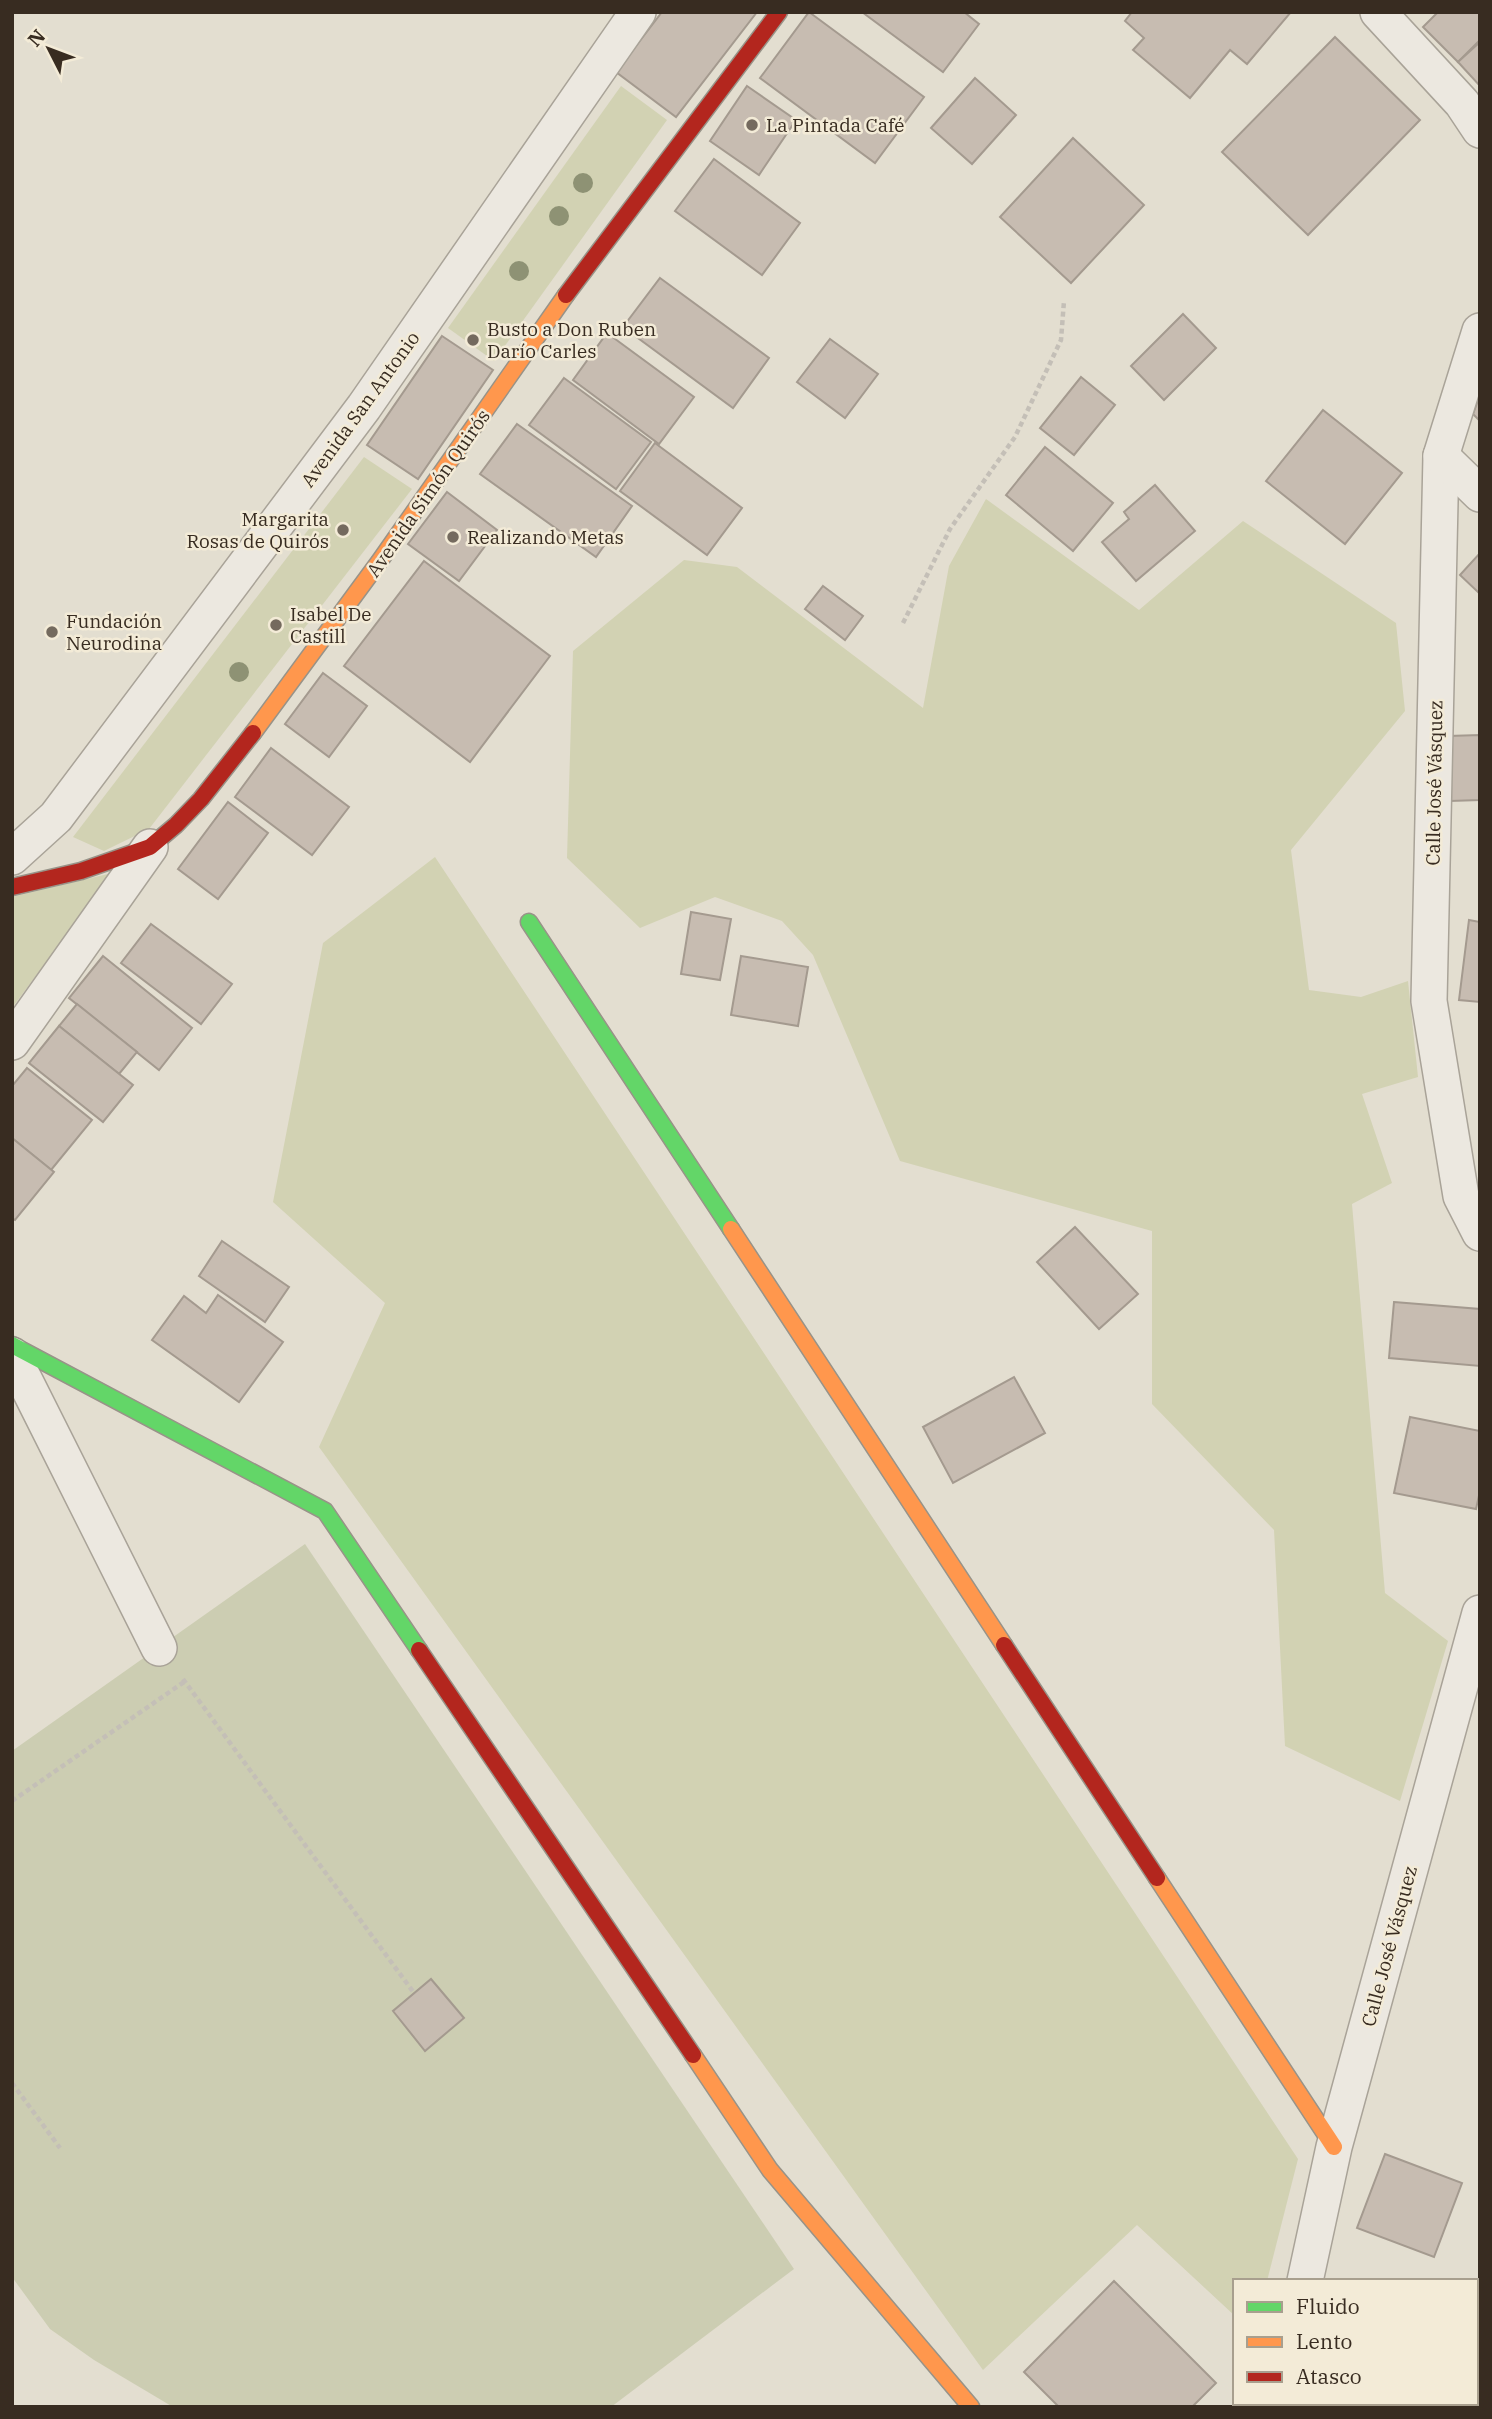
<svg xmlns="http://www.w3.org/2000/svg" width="1492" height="2419" viewBox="0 0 1492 2419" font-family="'IBM Plex Serif',serif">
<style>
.green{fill:#d2d2b3}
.cemetery{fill:#cccdb2}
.building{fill:#c7bcb1;stroke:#a49a8f;stroke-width:2}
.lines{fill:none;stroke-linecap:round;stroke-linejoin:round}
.street-casing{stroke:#a9a398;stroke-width:38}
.fast-casing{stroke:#989388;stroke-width:19}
.slow-casing{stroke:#989388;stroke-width:19}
.jam-casing{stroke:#989388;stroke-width:19}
.path{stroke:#c4bfb7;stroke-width:4.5;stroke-dasharray:5 3.5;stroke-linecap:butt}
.street{stroke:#ece8e0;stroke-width:35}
.fast{stroke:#63d668;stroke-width:16}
.slow{stroke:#ff974d;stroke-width:16}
.jam{stroke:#b3261e;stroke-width:16}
.tree{fill:#8e9274}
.poi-dot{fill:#746a5e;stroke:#f3ebd7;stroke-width:2.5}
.labels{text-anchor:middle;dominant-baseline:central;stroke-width:5;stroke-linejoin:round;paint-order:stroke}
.poi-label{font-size:19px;fill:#382c21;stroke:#f3ebd7;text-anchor:start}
.street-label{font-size:19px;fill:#382c21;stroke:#f3ebd7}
</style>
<rect width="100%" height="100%" fill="#e3ded0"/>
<g class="green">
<polygon points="621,86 667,120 494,361 448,328"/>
<polygon points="364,457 412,489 149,829 104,851 73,837"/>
<polygon points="986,499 1139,610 1243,521 1396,623 1405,711 1291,850 1309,990 1361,997 1408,981 1418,1077 1362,1094 1392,1183 1352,1204 1385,1593 1448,1641 1400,1801 1285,1746 1274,1530 1152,1404 1152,1231 900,1161 813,955 782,921 715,897 640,928 567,858 573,651 684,560 737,567 923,708 949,566"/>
<polygon points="435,857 1298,2159 1267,2281 1235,2281 1235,2316 1137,2225 983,2370 319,1447 385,1303 273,1202 323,943"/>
<polygon points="112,873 12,1008 12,897"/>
</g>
<polygon class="cemetery" points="305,1544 794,2269 611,2407 173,2407 94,2360 50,2329 12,2277 12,1751"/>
<g class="building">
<polygon points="662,12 757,12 676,117 616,72"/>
<polygon points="809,12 924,97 875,163 760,78"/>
<polygon points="862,12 964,12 979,24 943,72"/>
<polygon points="1132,12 1291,12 1247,64 1230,50 1190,98 1133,50 1144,38 1125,21"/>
<polygon points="1438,12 1480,12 1480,40 1458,62 1423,27"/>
<polygon points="1335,37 1420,120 1308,235 1222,152"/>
<polygon points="1480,42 1480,86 1458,62"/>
<polygon points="975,78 1016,115 972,164 931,128"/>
<polygon points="747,86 796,120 759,175 710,141"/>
<polygon points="1073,138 1144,205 1071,283 1000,217"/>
<polygon points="714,159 800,223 762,275 675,211"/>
<polygon points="660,278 769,358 733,408 623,327"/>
<polygon points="1183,314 1216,348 1164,400 1131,366"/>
<polygon points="607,333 694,397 659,444 573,380"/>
<polygon points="442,336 493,370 418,479 367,445"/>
<polygon points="830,339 878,374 845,418 797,382"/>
<polygon points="1081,377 1115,405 1074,455 1040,428"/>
<polygon points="564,378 651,442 616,489 529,425"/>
<polygon points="1480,395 1480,421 1473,414"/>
<polygon points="1323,410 1402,473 1345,544 1266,481"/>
<polygon points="517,424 632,506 596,557 480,474"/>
<polygon points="655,443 742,508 707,555 620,491"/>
<polygon points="1045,447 1113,503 1073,551 1006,495"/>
<polygon points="1155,485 1195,531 1136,581 1102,542 1129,519 1124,512"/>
<polygon points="447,492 497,530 459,581 408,544"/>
<polygon points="1480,553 1480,594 1460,575"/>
<polygon points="424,561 550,656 470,762 344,666"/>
<polygon points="823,586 863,616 845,640 805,609"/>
<polygon points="323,673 367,706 329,757 285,724"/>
<polygon points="1480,735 1480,800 1450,801 1448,736"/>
<polygon points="271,748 349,807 312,855 235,797"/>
<polygon points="228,802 268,833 218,899 178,869"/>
<polygon points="691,912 731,919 720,980 681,974"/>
<polygon points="1469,920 1480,922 1480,1002 1459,1000"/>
<polygon points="151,924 232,984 201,1024 121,963"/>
<polygon points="103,956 192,1028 159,1070 69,998"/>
<polygon points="741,956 808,967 798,1026 731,1015"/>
<polygon points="77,1004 137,1052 119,1074 59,1026"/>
<polygon points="59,1026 133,1085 103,1122 29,1063"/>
<polygon points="27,1068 92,1120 51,1170 12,1138 12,1086"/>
<polygon points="12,1138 54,1172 15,1220 12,1218"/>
<polygon points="1075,1227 1138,1294 1099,1329 1037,1262"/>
<polygon points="222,1241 289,1287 265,1322 199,1276"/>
<polygon points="218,1295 283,1342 239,1402 152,1340 184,1296 206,1313"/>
<polygon points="1394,1302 1480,1309 1480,1366 1389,1358"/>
<polygon points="1014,1377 1045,1433 953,1483 923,1427"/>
<polygon points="1410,1417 1480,1431 1480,1491 1476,1509 1394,1493"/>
<polygon points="431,1979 464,2018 425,2051 393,2011"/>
<polygon points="1385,2154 1462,2183 1434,2257 1357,2228"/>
<polygon points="1114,2281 1216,2383 1192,2407 1059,2407 1024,2372"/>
<polygon points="1327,2403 1395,2403 1394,2407 1339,2407"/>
</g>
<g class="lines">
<g class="street-casing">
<g id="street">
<polyline points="1378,12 1462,103 1480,130"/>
<polyline points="1480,331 1441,456 1429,1001 1461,1196 1480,1233"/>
<polyline points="1441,456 1480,494"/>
<polyline points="12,857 56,817 364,407 638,12"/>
<polyline points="12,1042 150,847"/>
<polyline points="12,1355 159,1648"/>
<polyline points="1305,2281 1334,2147 1480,1613"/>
<polyline points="1279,2407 1280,2403"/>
</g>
</g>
<g class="fast-casing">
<g id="fast">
<polyline points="529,922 731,1229"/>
<polyline points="12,1345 325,1511 419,1650"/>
</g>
</g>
<g class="slow-casing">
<g id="slow">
<polyline points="253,733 379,562 566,295"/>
<polyline points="731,1229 1004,1645"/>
<polyline points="1157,1878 1334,2147"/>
<polyline points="693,2055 770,2170 971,2407"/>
</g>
</g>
<g class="jam-casing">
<g id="jam">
<polyline points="566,295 779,12"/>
<polyline points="12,887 81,871 150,847 176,825 201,799 253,733"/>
<polyline points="1004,1645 1157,1878"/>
<polyline points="419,1650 693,2055"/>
</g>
</g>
<g class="path">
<polyline points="903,623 950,529 1015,437 1061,340 1064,301"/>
<polyline points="183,1679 414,1993"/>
<polyline points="12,1801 184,1682"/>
<polyline points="12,2083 60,2148"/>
</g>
<use href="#street" class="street"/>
<use href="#fast" class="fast"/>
<use href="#slow" class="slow"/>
<use href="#jam" class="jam"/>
</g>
<g class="tree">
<circle cx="583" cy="183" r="10"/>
<circle cx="559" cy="216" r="10"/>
<circle cx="519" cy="271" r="10"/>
<circle cx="239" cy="672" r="10"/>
</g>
<g class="poi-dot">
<circle cx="752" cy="125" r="7"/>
<circle cx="473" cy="340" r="7"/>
<circle cx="343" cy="530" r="7"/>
<circle cx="453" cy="537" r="7"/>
<circle cx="276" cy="625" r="7"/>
<circle cx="52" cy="632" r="7"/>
</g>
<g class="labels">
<g class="poi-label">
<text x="766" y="125">La Pintada Café</text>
<text x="487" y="329">Busto a Don Ruben<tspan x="487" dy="22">Darío Carles</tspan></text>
<text x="329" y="519" text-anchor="end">Margarita<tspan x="329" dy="22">Rosas de Quirós</tspan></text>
<text x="467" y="537">Realizando Metas</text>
<text x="290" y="614">Isabel De<tspan x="290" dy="22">Castill</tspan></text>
<text x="66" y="621">Fundación<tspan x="66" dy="22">Neurodina</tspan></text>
</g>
<g class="street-label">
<text transform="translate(360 409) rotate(-54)">Avenida San Antonio</text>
<text transform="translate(428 493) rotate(-55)">Avenida Simón Quirós</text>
<text transform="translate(1434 783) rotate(-89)">Calle José Vásquez</text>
<text transform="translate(1389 1946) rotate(-75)">Calle José Vásquez</text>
</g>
</g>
<rect width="1492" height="2419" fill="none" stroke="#382c21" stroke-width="28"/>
<rect x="1233" y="2279" width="245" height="126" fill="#f3ebd7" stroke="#a89f8e" stroke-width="2"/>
<rect x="1247" y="2302" width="35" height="10" fill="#63d668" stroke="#a89f8e" stroke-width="2"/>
<text x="1296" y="2314" font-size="21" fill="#382c21">Fluido</text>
<rect x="1247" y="2337" width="35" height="10" fill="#ff974d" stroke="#a89f8e" stroke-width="2"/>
<text x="1296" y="2349" font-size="21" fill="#382c21">Lento</text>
<rect x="1247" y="2372" width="35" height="10" fill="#b3261e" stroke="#a89f8e" stroke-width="2"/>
<text x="1296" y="2384" font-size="21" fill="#382c21">Atasco</text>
<g transform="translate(49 49) rotate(312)" stroke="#f3ebd7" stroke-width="5" paint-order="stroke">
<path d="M0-5L12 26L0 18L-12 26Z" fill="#382c21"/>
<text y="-10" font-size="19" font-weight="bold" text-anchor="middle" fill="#382c21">N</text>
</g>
</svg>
